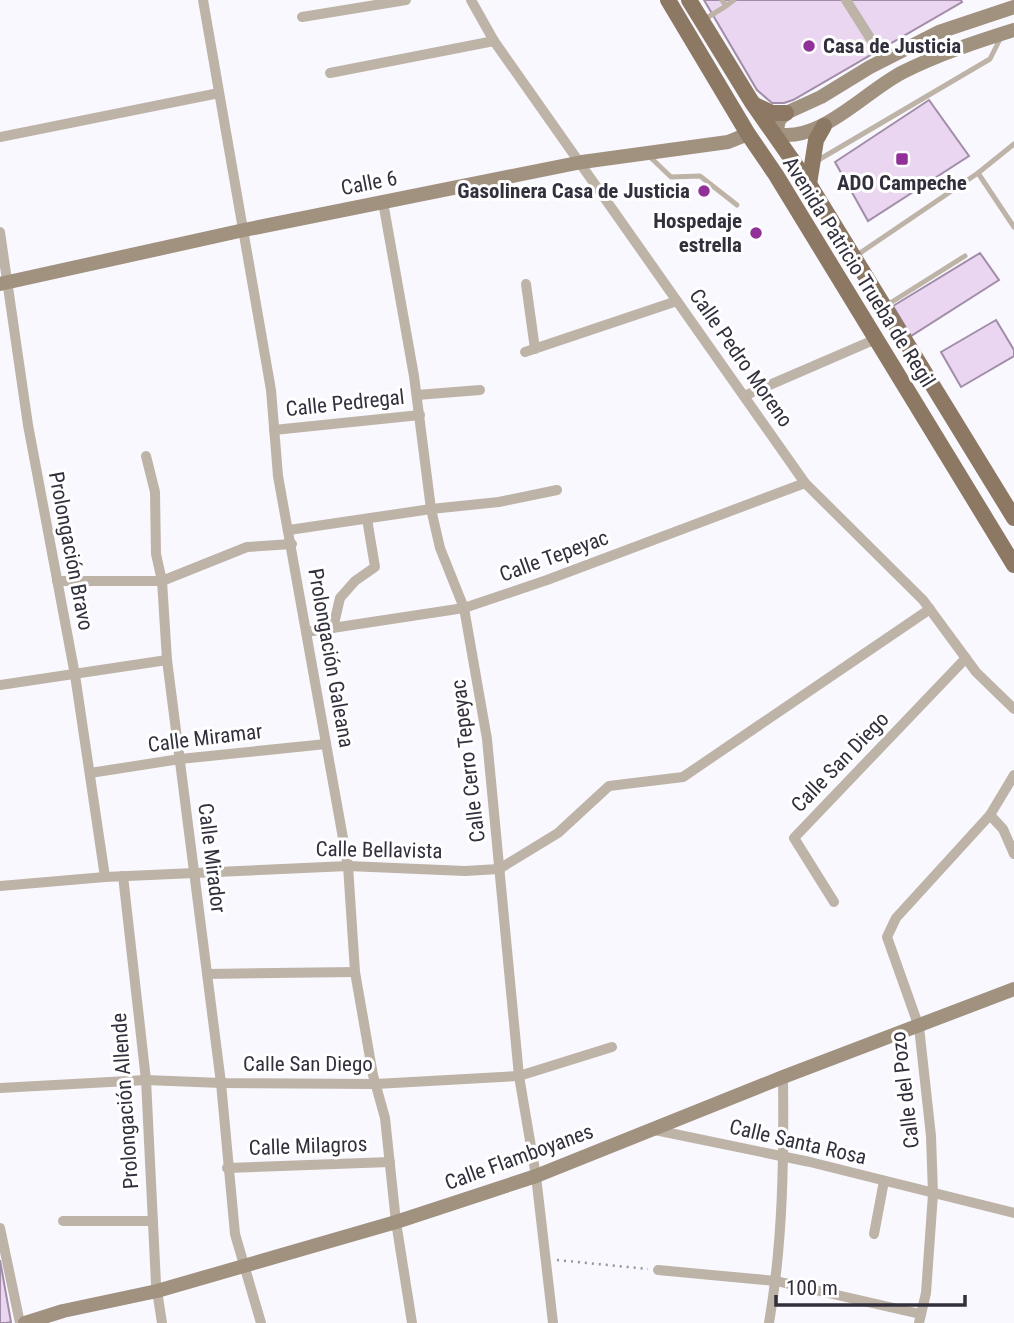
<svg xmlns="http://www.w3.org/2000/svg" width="1014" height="1323" viewBox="0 0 1014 1323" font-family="'Roboto Condensed',sans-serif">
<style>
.building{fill:#ead6f1;stroke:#a28da9;stroke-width:2}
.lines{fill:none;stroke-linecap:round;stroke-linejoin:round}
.path{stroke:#94939d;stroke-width:2.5;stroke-dasharray:2 5;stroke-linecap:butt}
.lane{stroke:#beb3a7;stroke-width:5}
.street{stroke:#beb3a7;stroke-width:10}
.secondary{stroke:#a1917f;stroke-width:14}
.primary{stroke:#8c7863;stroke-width:16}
.poi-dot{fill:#903098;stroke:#fff;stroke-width:2.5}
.labels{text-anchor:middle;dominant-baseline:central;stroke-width:6;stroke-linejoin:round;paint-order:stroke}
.poi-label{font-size:21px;font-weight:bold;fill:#32303d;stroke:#fff;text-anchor:end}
.street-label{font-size:21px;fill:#32303d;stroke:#fff}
</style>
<rect width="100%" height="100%" fill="#f9f8ff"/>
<g class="building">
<polygon points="704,0 961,0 962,2 793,100 784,103 772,103 757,90"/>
<polygon points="929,100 969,156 868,221 835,162"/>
<polygon points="980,253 999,280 911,336 893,306"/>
<polygon points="996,320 1014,350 1014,356 961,387 941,352"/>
<polygon points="0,1260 11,1322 6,1323 0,1323"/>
</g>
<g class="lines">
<polyline class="path" points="557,1260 648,1269"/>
<g class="lane">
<polyline points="722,0 726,6 734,0"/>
<polyline points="705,19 726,6"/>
<polyline points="649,156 671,177 700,176 737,205"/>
<polyline points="815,162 990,59 1001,37"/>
<polyline points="978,173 1014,227"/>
<polyline points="857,255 978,173 1014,144"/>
<polyline points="887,305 965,256"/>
</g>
<g class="street">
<polyline points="203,0 271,390 278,476 348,866 355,972 373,1075 385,1118 396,1222 412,1323"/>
<polyline points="471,0 494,41 805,483 923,600 976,672 1014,709"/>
<polyline points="846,0 884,60"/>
<polyline points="302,17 406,0"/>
<polyline points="330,73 494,41"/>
<polyline points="0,137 219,93"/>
<polyline points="383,202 414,376 431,509 440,548 464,608 487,739 519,1076 536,1176 553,1323"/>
<polyline points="0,232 28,425 75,675 105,877"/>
<polyline points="526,284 535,349"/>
<polyline points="525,352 677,301"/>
<polyline points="417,395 480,390"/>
<polyline points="744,396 876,339"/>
<polyline points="274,430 420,415"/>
<polyline points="146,456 155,492 156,554 162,581 167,660 221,1083 235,1234 261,1323"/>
<polyline points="289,530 431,509 499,502 557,490"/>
<polyline points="57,581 162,581 247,547 292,544"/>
<polyline points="333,628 340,598 355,581 375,567 367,519"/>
<polyline points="306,632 464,608 547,580 805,483"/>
<polyline points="0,685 167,660"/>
<polyline points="90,773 180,759 326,744"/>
<polyline points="990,815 1003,829 1014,854"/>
<polyline points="123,876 146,1080 156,1284 162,1323"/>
<polyline points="0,886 105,877 348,866 465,871 499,869 558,833 609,786 683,777 930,609"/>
<polyline points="834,902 794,838 966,658"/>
<polyline points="207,974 355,972"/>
<polyline points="0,1088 146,1080 221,1083 376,1084 519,1076 612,1047"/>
<polyline points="655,1130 810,1162 1014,1213"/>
<polyline points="227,1168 390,1162"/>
<polyline points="63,1221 153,1221"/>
<polyline points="0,1228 20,1323"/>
<polyline points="874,1234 884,1181"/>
<polyline points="658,1270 776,1281 920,1314"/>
<path d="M 769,1323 C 783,1242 784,1159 783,1077"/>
<polyline points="919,1323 926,1293 933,1194 931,1136 919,1027 887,937 896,918 990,815 1014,775"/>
</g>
<g class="secondary">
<path d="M 1014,7 L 939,32 L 870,67 L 821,97 L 786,113 L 779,120 L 776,134 C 821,143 864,92 903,72 C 939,54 976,42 1014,30"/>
<polyline points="0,284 244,230 582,162 728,142 748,134"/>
<polyline points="25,1323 63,1311 157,1291 396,1222 536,1176 783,1077 1014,989"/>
</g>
<g class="primary">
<polyline points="668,0 748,134 776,175 1014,565"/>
<polyline points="689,0 753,104 809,184 1014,518"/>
<polyline points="755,105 772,113 786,113"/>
<polyline points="809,184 816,140 824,126"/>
</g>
</g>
<g class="poi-dot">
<circle cx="809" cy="46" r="7"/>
<rect x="895" y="152" width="14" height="14" rx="3.5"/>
<circle cx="704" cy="191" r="7"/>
<circle cx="756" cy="233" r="7"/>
</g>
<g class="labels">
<g class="poi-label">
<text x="823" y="46" text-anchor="start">Casa de Justicia</text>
<text x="902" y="183" text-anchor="middle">ADO Campeche</text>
<text x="690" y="191">Gasolinera Casa de Justicia</text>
<text x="742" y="221">Hospedaje<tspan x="742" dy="24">estrella</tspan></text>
</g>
<g class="street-label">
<text transform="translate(369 183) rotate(-11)">Calle 6</text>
<text transform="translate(859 272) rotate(58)">Avenida Patricio Trueba de Regil</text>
<text transform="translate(741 358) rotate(55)">Calle Pedro Moreno</text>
<text transform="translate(345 403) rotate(-6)">Calle Pedregal</text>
<text transform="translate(71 551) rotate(79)">Prolongación Bravo</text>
<text transform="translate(554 556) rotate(-20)">Calle Tepeyac</text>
<text transform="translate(331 658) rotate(80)">Prolongación Galeana</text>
<text transform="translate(205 738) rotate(-7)">Calle Miramar</text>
<text transform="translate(468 761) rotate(-97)">Calle Cerro Tepeyac</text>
<text transform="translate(840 762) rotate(-46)">Calle San Diego</text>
<text transform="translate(379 850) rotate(1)">Calle Bellavista</text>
<text transform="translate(212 858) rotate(83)">Calle Mirador</text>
<text x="308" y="1064">Calle San Diego</text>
<text transform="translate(905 1090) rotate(-97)">Calle del Pozo</text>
<text transform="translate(125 1101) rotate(-94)">Prolongación Allende</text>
<text transform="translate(798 1142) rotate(13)">Calle Santa Rosa</text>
<text transform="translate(308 1146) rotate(-2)">Calle Milagros</text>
<text transform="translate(519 1157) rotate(-20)">Calle Flamboyanes</text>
</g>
</g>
<path d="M776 1295v10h189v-10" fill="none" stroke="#32303d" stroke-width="3.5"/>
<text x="786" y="1295" font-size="21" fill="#32303d" stroke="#ffffff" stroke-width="5" paint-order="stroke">100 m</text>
</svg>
